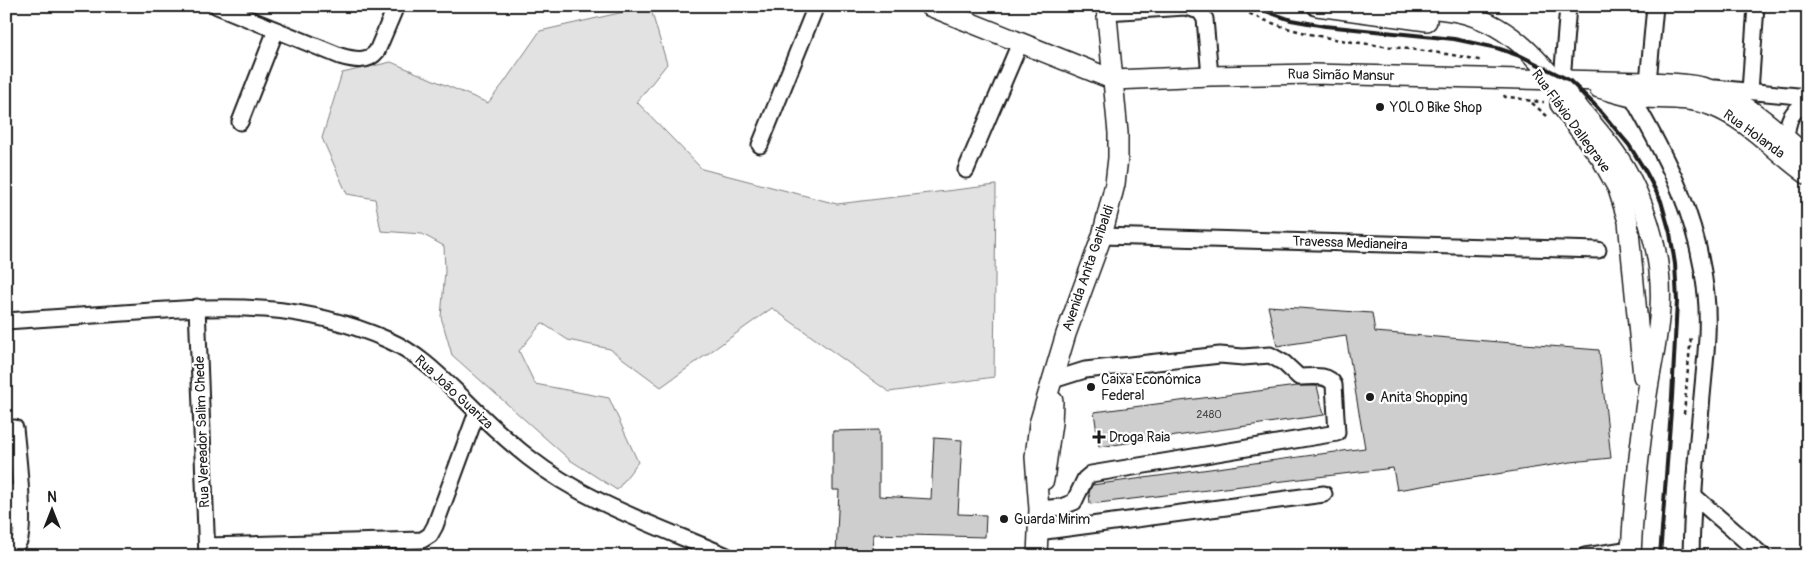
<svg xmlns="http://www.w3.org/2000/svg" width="1814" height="562" viewBox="0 0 1814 562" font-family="Pangolin,sans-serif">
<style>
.green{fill:#e2e2e2;stroke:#7f7f7f}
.building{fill:#cecece;stroke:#1c1c1c}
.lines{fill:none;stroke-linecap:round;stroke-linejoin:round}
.minor-casing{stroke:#1c1c1c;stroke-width:19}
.major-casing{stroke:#1c1c1c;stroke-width:22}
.path{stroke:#1c1c1c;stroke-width:2.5;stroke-dasharray:4 4;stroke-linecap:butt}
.minor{stroke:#fff;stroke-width:15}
.major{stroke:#fff;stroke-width:19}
.rail{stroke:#1c1c1c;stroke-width:4}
.poi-dot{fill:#1c1c1c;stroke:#fff;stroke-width:2}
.labels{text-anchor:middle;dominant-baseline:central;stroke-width:4.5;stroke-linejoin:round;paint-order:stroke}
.number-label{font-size:11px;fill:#484848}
.street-label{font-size:14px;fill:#1c1c1c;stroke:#fff}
.poi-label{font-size:14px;fill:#1c1c1c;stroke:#fff;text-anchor:start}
</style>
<rect width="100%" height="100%" fill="#fff"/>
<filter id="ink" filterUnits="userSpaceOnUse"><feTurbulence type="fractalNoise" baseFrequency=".02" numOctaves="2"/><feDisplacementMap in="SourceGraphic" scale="10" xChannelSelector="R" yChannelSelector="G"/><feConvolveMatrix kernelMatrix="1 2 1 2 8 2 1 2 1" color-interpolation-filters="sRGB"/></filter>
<g filter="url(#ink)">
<polygon class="green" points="650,6 667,64 637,102 702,169 837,204 996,185 994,377 889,392 772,308 661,387 610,349 568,340 542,323 519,351 535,384 609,398 638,462 617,490 570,460 452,355 441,317 445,271 444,246 422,234 381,231 375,199 347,194 322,138 342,73 391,62 488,103 503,84 540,31"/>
<g class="building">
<polygon points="1268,306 1372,313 1375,332 1599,350 1611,458 1571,462 1397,490 1393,468 1090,504 1089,493 1092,485 1365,448 1346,336 1277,346"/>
<polygon points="1297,386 1317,386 1324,415 1099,447 1094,412"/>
<polygon points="879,430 879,496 931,499 934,438 962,440 958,514 986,515 985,537 873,534 872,556 836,554 839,490 833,490 833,431"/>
</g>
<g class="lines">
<g class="minor-casing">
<g id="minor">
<path d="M 217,6 L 340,56 C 354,60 368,63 377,51 L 396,6"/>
<polyline points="1106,12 1185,7 1200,11 1205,19 1210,76"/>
<polyline points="1562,80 1568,6"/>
<polyline points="1648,82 1655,6"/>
<polyline points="1715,88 1808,97"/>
<polyline points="1750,91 1756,6"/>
<path d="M 1632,97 C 1669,162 1698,217 1706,294 C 1710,332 1704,370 1701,408 C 1696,457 1692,506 1691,556"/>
<polyline points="240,122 276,30"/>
<path d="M 1786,139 C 1788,119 1790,112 1808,102"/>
<polyline points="760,145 816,6"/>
<polyline points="966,170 1020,43"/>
<polyline points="1102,236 1598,250"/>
<polyline points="197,307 207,556"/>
<path d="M 6,321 C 50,318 94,315 138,312 C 229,305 302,302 388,340 C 418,353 440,376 463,398 C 484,419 505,439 528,457 C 586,503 660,527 727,556"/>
<polyline points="1694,496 1763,556"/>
<path d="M 1039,509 L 1061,507 L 1074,502 L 1085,479 L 1091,474 L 1337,433 L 1334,385 C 1328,373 1310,377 1299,377 L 1284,363 L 1270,355 L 1243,357 L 1220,355 L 1085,370 L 1053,380"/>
<path d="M 6,527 C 14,519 11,503 10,492"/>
<polyline points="1038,532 1324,494"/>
<polyline points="207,546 422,540 430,535 435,526 477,412"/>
<path d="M 6,549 C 11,548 17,546 19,541 C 26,530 17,446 15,428"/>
<polyline points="1585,556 1631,549"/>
</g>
</g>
<g class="major-casing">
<g id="major">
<path d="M 929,6 L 1114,80 L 1210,76 L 1313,74 L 1648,82 C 1665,83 1684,83 1702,87 C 1743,97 1776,131 1808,157"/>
<polyline points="1317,6 1427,21"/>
<path d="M 1408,6 C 1424,8 1441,9 1457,12 C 1510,23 1538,60 1571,99 C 1592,124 1615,148 1630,177 C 1650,216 1663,265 1660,308 C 1658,340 1650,371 1646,402 C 1639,453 1633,504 1631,556"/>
<path d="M 1599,88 C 1610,91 1621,95 1632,97 C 1658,100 1687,96 1712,106 C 1749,120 1775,152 1808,175"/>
<polyline points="1560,104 1601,158 1618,189 1628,221 1643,376"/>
<polyline points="1044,480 1052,423 1053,401"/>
<polyline points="1037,556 1039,509 1035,457 1039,424 1066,334 1102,236 1115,184 1118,158 1118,133 1106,6"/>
</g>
</g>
<g class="path">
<path d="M 1235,6 C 1311,49 1401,42 1483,61"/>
<path d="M 1504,95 L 1505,97 C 1518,97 1530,102 1544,102"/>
<polyline points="1532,103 1547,116"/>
<polyline points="1684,414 1691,335"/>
</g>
<use href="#minor" class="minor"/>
<use href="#major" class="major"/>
<polyline class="rail" points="1252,6 1291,20 1325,26 1454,39 1497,48 1523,57 1569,80 1596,106 1629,145 1646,172 1661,201 1670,233 1675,264 1677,301 1672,397 1660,556"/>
</g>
</g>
<g class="poi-dot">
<circle cx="1380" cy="107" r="5"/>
<circle cx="1091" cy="387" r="5"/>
<circle cx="1370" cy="397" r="5"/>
<path d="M1096.5 429.5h5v5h5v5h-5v5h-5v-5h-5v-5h5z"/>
<circle cx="1004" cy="519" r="5"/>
</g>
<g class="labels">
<g class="number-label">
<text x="1209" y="414">2480</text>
</g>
<g class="street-label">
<text transform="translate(1341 75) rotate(1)">Rua Simão Mansur</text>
<text transform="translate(1571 121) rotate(54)">Rua Flávio Dallegrave</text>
<text transform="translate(1754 134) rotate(36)">Rua Holanda</text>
<text transform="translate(1350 243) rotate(2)">Travessa Medianeira</text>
<text transform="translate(1088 268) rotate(-71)">Avenida Anita Garibaldi</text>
<text transform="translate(454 392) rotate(43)">Rua João Guariza</text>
<text transform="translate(202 432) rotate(-92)">Rua Vereador Salim Chede</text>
</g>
<g class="poi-label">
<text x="1390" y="107">YOLO Bike Shop</text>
<text x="1101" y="379">Caixa Econômica<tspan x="1101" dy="16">Federal</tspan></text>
<text x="1380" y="397">Anita Shopping</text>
<text x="1109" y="437">Droga Raia</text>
<text x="1014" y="519">Guarda Mirim</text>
</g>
</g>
<rect width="1814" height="562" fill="none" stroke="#fff" stroke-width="25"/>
<rect x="12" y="12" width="1789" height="537" fill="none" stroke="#1c1c1c" stroke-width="2" filter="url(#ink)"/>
<g transform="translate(52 510)" stroke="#ffffff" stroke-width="4" paint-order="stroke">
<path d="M0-4L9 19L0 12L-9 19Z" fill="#1c1c1c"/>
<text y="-8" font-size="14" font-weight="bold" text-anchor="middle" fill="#1c1c1c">N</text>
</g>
</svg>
